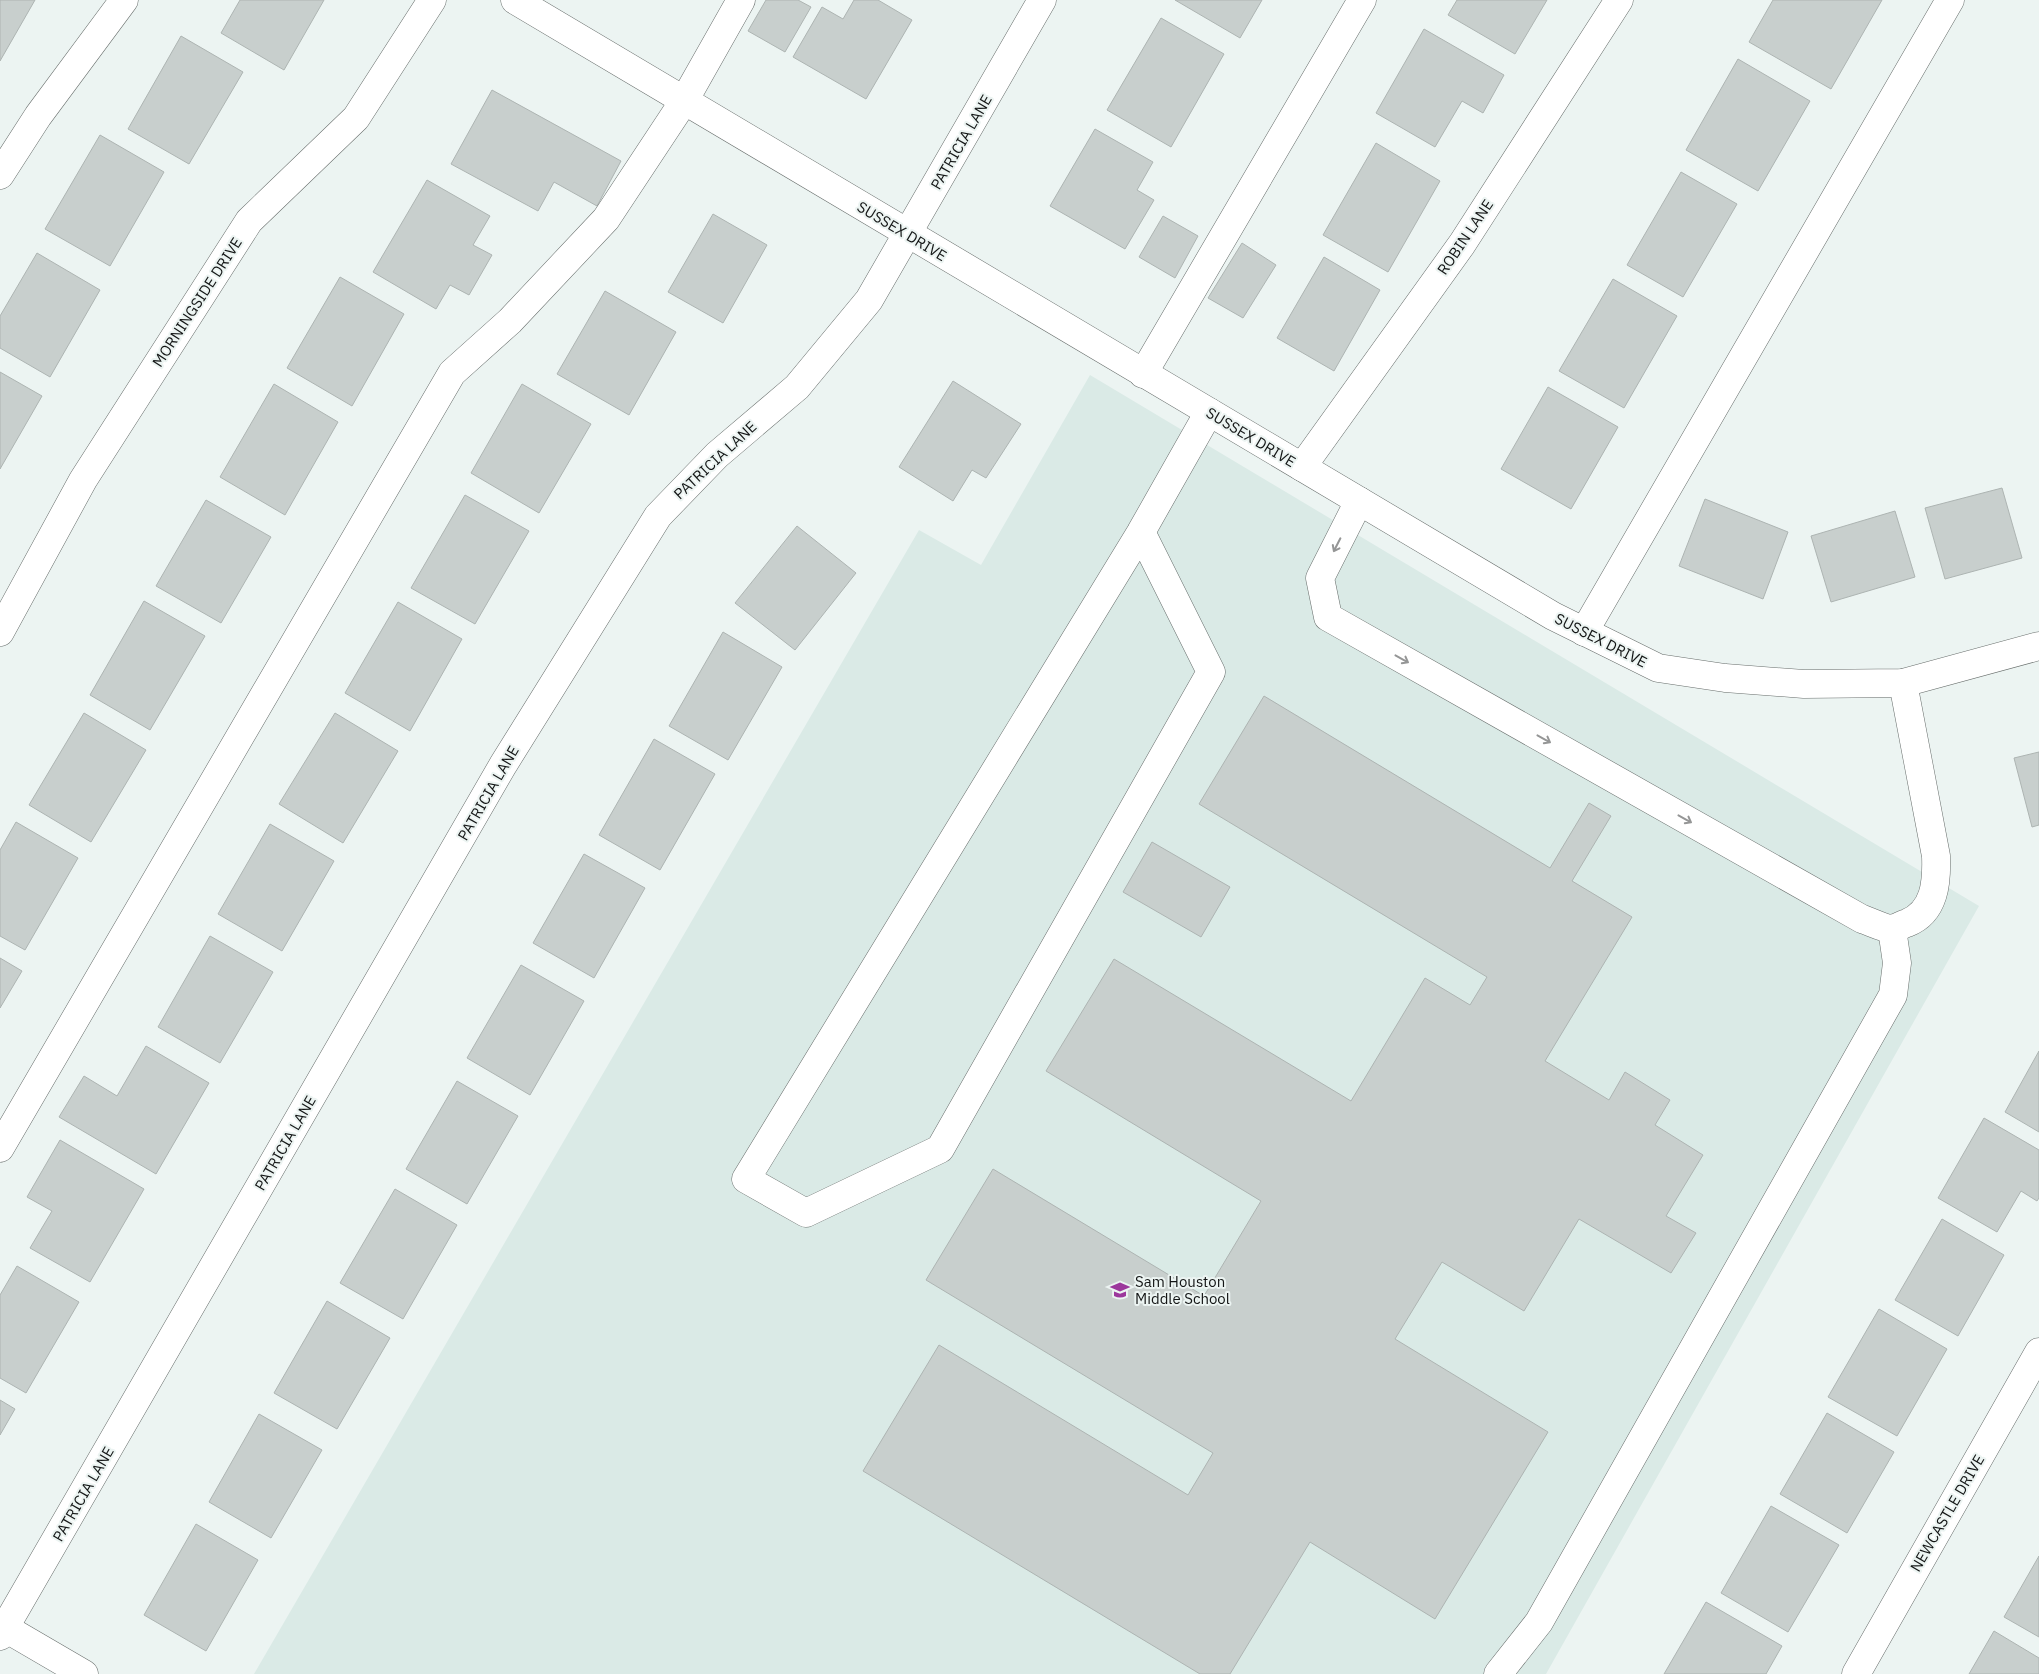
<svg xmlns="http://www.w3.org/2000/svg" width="2039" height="1674" viewBox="0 0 2039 1674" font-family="'IBM Plex Sans',sans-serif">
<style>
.built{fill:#daeae6}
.building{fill:#c8cfcd;stroke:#adb4b2}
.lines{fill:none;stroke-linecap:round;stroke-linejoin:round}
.minor-casing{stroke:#686e6c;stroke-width:29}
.minor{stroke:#fff;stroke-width:28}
.oneway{stroke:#959696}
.labels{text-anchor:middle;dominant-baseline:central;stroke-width:4;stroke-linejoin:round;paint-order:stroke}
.street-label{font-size:15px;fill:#131515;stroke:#ecf4f2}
.poi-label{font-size:15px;fill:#131515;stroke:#ecf4f2;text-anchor:start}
</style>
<rect width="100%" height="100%" fill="#ecf4f2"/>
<polygon class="built" points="1090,375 1979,906 1546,1674 254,1674 919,530 981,565"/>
<g class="building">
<polygon points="0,0 35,0 0,61"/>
<polygon points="240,0 324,0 284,70 221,33"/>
<polygon points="766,0 798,0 811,7 785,52 748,31"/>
<polygon points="854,0 878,0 912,20 866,99 793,57 822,7 843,19"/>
<polygon points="1175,0 1262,0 1240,38"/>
<polygon points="1457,0 1547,0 1515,54 1448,15"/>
<polygon points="1773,0 1882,0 1831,89 1749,42"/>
<polygon points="1161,18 1224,54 1171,147 1107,110"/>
<polygon points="1424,29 1504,75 1483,113 1462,101 1435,147 1376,113"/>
<polygon points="181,36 243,72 189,164 128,129"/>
<polygon points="1738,59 1810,101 1758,191 1686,150"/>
<polygon points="492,90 621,161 597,206 554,182 538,211 451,164"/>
<polygon points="1095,129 1153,162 1137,190 1154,200 1125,249 1050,206"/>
<polygon points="100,135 164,172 110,266 45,229"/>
<polygon points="1376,143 1440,181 1388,272 1323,235"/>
<polygon points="1681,172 1737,204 1683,297 1627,265"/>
<polygon points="427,180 490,216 473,245 492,255 469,295 450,285 436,309 373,272"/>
<polygon points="713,214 767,245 723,323 668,292"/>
<polygon points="1163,216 1198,236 1175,278 1139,257"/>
<polygon points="1242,243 1276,265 1243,318 1208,298"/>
<polygon points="37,253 100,290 50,377 0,348 0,316"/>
<polygon points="1324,257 1380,290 1334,371 1277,338"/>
<polygon points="340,277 404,314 352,406 287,368"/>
<polygon points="1613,279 1677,316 1624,408 1559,371"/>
<polygon points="605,291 676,332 629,415 557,374"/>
<polygon points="0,372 42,396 0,469"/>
<polygon points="953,381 1021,424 986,478 972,470 953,501 899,467"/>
<polygon points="274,384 338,422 285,515 220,477"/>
<polygon points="522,384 591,424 539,513 471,473"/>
<polygon points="1548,387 1618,427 1571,509 1501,469"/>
<polygon points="2002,488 2022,558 1945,579 1925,508"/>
<polygon points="465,495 529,531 475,624 411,588"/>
<polygon points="1705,499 1788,532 1763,599 1679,566"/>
<polygon points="206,500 271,537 221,623 156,586"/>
<polygon points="1895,511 1915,577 1831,602 1811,536"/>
<polygon points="797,526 856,573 795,650 735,603"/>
<polygon points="144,601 205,636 150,730 90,695"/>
<polygon points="398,602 462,639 410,731 345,693"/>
<polygon points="723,632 782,667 728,760 669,726"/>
<polygon points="1264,696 1550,868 1589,803 1611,816 1572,881 1632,917 1545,1061 1609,1100 1625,1072 1670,1100 1655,1125 1703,1155 1666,1216 1696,1233 1671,1273 1579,1219 1524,1311 1442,1262 1395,1339 1548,1432 1435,1619 1310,1542 1230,1674 1200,1674 863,1471 939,1345 1188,1495 1213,1453 926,1280 993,1169 1204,1296 1261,1201 1046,1071 1114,959 1351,1101 1425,978 1470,1005 1487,977 1199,804"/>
<polygon points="84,713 146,750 91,842 29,805"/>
<polygon points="335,713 398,751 343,843 279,804"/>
<polygon points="654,739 715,774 660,870 599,835"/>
<polygon points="2039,752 2039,825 2032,827 2014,758"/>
<polygon points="16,822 78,858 25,950 0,936 0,850"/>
<polygon points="270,824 334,861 282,951 218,914"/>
<polygon points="1152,842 1230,887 1201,937 1123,892"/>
<polygon points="584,854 645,888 594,978 533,943"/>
<polygon points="210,936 273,972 220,1063 158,1027"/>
<polygon points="0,958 22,971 0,1008"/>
<polygon points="521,965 584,1001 530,1095 467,1058"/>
<polygon points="146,1046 209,1083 156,1174 59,1117 84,1076 117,1096"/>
<polygon points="2039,1051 2039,1132 2005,1112"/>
<polygon points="457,1081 518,1116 467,1204 406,1169"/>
<polygon points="1984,1118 2039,1150 2039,1198 2037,1201 2021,1191 1997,1232 1938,1198"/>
<polygon points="60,1140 144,1189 90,1282 30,1248 52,1211 27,1197"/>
<polygon points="395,1189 457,1225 403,1319 340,1283"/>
<polygon points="1942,1219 2004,1255 1958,1336 1895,1300"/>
<polygon points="17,1266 79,1302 26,1393 0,1378 0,1295"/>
<polygon points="327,1301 390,1338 337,1429 274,1393"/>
<polygon points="1879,1309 1947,1349 1897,1436 1828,1397"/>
<polygon points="0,1400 15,1409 0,1435"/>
<polygon points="1827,1413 1894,1452 1847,1533 1780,1494"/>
<polygon points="259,1414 322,1450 271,1538 209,1502"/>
<polygon points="1771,1506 1839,1545 1788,1632 1721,1593"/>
<polygon points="196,1524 258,1560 206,1651 144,1615"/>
<polygon points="2039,1556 2039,1637 2004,1617"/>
<polygon points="1706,1602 1782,1646 1766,1674 1664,1674"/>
<polygon points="1994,1631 2039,1658 2039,1674 1969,1674"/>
</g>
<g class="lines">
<g class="minor-casing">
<g id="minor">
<polyline points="515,0 1553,616 1658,668 1725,678 1804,684 1903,683 2039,646"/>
<polyline points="0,175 38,116 124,0"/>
<polyline points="1143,374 1362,0"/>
<polyline points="1302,467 1462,244 1619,0"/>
<path d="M 1359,501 L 1320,578 L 1328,617 L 1862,919 C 1869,921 1885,929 1892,929 C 1897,928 1903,924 1907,923 C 1935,912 1937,882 1936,856 L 1903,683"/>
<polyline points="1141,532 1211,672 940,1149 806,1213 746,1179 1141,532 1209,412"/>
<polyline points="0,632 83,480 249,221 356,118 432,0"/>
<polyline points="1584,632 1950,0"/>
<polyline points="0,1148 452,373 510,321 606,219 684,101 741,0"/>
<polyline points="0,1625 84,1674"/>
<polyline points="0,1636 503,765 658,516 717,455 797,387 869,300 1042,0"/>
<polyline points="1498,1674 1539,1622 1893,995 1897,963 1892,929"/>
<polyline points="1856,1674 2039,1352"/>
</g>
</g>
<use href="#minor" class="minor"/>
</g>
<defs><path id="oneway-shaft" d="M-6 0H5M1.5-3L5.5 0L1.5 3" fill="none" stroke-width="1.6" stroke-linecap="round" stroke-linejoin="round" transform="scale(1.25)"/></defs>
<g class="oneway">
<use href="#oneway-shaft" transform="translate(1337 545) rotate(117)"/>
<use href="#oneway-shaft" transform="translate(1402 659) rotate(29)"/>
<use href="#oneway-shaft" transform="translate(1544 739) rotate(29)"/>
<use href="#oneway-shaft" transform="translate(1685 819) rotate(29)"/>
</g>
<defs>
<g id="school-bare" transform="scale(1.5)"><path d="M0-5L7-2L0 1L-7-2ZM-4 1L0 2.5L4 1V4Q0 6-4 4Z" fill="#9c379c" stroke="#ecf4f2" stroke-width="2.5" paint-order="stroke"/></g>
</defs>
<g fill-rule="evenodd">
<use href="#school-bare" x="1120" y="1290"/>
</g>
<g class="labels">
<g class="street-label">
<text transform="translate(961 142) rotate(-60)">PATRICIA LANE</text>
<text transform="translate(902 231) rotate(31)">SUSSEX DRIVE</text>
<text transform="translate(1465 237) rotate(-56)">ROBIN LANE</text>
<text transform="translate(197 302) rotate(-57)">MORNINGSIDE DRIVE</text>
<text transform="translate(1251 437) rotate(31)">SUSSEX DRIVE</text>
<text transform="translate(715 460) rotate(-43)">PATRICIA LANE</text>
<text transform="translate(1601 640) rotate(27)">SUSSEX DRIVE</text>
<text transform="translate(488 793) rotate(-60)">PATRICIA LANE</text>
<text transform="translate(285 1143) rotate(-60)">PATRICIA LANE</text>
<text transform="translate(83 1494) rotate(-60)">PATRICIA LANE</text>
<text transform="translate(1947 1513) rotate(-60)">NEWCASTLE DRIVE</text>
</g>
<g class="poi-label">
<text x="1135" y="1281">Sam Houston<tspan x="1135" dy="17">Middle School</tspan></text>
</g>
</g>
</svg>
